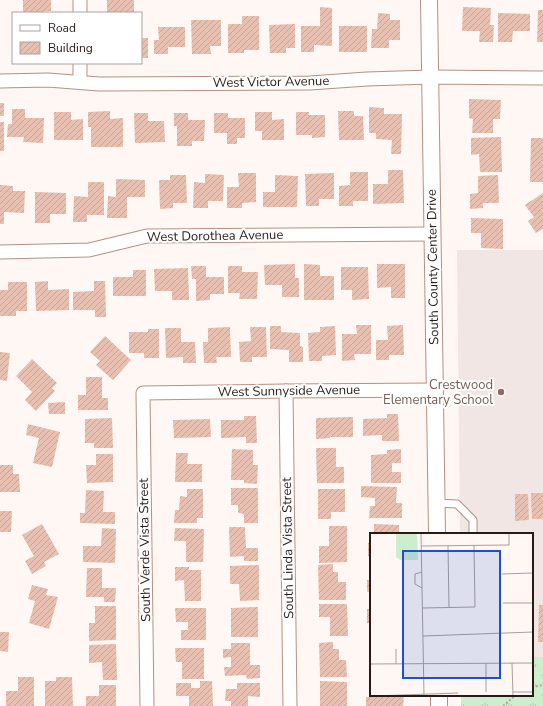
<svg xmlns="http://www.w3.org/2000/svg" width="543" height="706" viewBox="0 0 543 706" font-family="'Nunito Sans',sans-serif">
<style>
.built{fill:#f1e6e3}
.park{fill:url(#park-tufts)}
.building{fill:url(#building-hatch)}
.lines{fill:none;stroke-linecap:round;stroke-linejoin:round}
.service-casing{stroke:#b59082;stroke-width:9}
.minor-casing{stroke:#b59082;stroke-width:15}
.tertiary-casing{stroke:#b59082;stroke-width:18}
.path{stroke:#b0a6a1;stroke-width:2;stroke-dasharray:2 2;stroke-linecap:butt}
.service{stroke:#fff;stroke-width:7}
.minor{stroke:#fff;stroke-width:13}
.tertiary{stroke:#fff;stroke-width:16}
.education-dot{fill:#8d6e63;stroke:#fff;stroke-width:1.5}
.labels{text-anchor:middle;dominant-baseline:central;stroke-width:4;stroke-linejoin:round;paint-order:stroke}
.street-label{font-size:13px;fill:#281a15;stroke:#fff}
.education-label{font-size:13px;fill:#785e54;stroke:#fff;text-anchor:end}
.inset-road{fill:none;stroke:#a99f9a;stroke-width:1}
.view{fill:#1d4ed8;fill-opacity:0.15;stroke:#1d4ed8;stroke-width:2}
.inset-edge{fill:none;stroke:#281a15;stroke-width:2}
</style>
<defs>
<pattern id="park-tufts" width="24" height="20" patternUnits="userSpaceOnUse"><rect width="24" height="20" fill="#cdeecd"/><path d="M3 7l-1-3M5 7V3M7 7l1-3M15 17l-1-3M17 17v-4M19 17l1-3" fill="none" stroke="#b0ccaf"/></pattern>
<pattern id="building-hatch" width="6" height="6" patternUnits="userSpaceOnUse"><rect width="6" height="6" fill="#e7c0b1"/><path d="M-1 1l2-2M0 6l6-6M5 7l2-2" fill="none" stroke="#c6a497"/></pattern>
</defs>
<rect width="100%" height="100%" fill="#fff7f3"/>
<polygon class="built" points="457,250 543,250 543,657 532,657 532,534 460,534"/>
<polygon class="park" points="532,657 543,657 543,706 461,706 461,695 532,695"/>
<g class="building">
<polygon points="23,0 51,0 51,11 44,11 44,13 23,13"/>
<rect x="107" y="0" width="27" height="13"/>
<polygon points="320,7 332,8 332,46 314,45 314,52 301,52 301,26 320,26"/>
<polygon points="463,7 491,8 490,25 494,25 493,42 479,42 480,31 462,31"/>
<polygon points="538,10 543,10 543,42 537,42"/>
<polygon points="378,13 390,14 390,20 400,20 400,40 389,40 389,48 371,48 372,29 377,29"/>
<polygon points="498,13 530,14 530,31 513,31 512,42 498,42"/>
<polygon points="242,16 259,16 259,50 244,50 244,53 228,53 228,24 242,24"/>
<polygon points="191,20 221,20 221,46 210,46 211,54 192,54"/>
<polygon points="295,24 295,48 286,48 286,53 270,53 269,25"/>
<rect x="339" y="26" width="28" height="26"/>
<polygon points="158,27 185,27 185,47 168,47 168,54 154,54 154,40 159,40"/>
<rect x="141" y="38" width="7" height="20"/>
<polygon points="469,99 501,100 500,119 493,119 493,133 472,133 473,119 469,118"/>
<rect x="0" y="103" width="4" height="13"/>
<polygon points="369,107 384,108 384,114 402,114 401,154 391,154 392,140 376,139 376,133 369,133"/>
<polygon points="12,109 25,109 25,118 44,118 43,143 23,142 24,137 7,137 8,124 12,124"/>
<polygon points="110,111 110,119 123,118 123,147 91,147 91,127 88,127 88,112"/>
<polygon points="338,111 354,111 354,116 363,116 364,140 339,140"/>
<polygon points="54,112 71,112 71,120 83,119 83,140 54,140"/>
<polygon points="255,112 272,112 272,120 284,119 284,140 262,140 262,131 255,131"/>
<polygon points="296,112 309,112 309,115 325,115 325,137 312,138 312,135 296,135"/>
<polygon points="134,113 148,113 148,121 164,121 165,142 135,143"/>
<polygon points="174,113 188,113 188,120 205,120 204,141 192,141 192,146 177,146 177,126 174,126"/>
<polygon points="214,113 228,113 228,118 245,118 245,138 237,138 237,144 227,144 227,133 214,133"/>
<rect x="0" y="122" width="4" height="29"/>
<polygon points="501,137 502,172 480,172 479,154 471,155 471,138"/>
<polygon points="531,138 543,138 543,182 530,182"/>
<polygon points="388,170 403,170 404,203 373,204 373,184 388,184"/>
<polygon points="350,172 368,172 368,201 353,201 353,206 339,206 339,186 350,185"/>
<polygon points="238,173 256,173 256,202 242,203 242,208 227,208 227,187 239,187"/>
<polygon points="334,173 334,199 319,199 319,206 306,206 305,174"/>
<polygon points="205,174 224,175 223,201 208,201 208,208 193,208 194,182 205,183"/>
<polygon points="170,175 186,175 187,203 173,203 173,208 160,209 159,180 170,180"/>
<polygon points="275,175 298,176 297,207 263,207 263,192 275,192"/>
<polygon points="498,175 499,203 483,203 483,208 470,209 470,194 478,193 478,176"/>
<polygon points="116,179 145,180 145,197 127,197 127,218 107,218 108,196 116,197"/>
<polygon points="88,182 104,182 104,215 87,215 87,222 73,222 74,196 88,197"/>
<polygon points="0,185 13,186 13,191 25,191 24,213 4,212 4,224 0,224"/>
<polygon points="35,192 66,193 66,214 50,214 50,223 35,223"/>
<polygon points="543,193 543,229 536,233 528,221 534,217 525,205"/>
<polygon points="471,218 503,219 503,249 481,248 481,233 471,233"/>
<polygon points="295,264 295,278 299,278 299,297 282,297 282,285 265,285 264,265"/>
<polygon points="304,264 320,265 320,276 334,276 334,300 304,300"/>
<polygon points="377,264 405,264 405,298 391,298 391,287 377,288"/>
<polygon points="191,266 206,266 206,277 224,277 224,294 210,294 210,300 196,301 196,279 192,279"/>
<polygon points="228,266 242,266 242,272 258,272 257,299 239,299 240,293 228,293"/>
<polygon points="341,267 368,267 369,299 352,300 352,290 341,290"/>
<polygon points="188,268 189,300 172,300 172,291 155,291 154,269"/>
<polygon points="133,270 146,270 146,296 113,296 113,277 133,277"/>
<polygon points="48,281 48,290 69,289 69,310 36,311 35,282"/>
<polygon points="94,281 105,281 106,317 95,317 95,310 73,310 73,292 94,291"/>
<polygon points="8,282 27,282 27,311 16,311 16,316 0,316 0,290 8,290"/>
<polygon points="356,325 371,325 371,354 354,354 355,360 342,361 342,334 357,334"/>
<polygon points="403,325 404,355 389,355 389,360 376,360 376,340 388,340 387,326"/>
<polygon points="270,326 281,326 281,332 300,333 300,346 303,347 303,362 289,362 289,350 270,349"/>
<polygon points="335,326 336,355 322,356 322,361 309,361 308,333 320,332 320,327"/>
<polygon points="230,327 231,357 216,357 217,363 204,363 203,342 208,342 208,328"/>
<polygon points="250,327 266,327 267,357 252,357 252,362 240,362 239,342 251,341"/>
<polygon points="165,328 181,328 181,342 195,342 196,363 183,363 183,357 166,358"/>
<polygon points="148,329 159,329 159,358 144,358 144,353 129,353 129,332 148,332"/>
<polygon points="105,336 131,360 113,380 96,365 100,361 90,352"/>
<polygon points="0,352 10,353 7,381 0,380"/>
<polygon points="32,359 57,383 52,388 55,391 36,411 25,400 32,392 16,376"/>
<polygon points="86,377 102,377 102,398 108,398 108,410 78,410 78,395 86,395"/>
<polygon points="65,402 65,414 49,414 48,403"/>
<polygon points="387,414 398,414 399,441 382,441 382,435 363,436 363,419 387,418"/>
<polygon points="244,416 256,416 257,443 246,443 246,437 221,438 221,420 244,420"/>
<polygon points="353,417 353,437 330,437 330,438 316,439 316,418"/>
<polygon points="112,418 113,448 94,448 94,443 85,443 85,419"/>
<polygon points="210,419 211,437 174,438 173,420"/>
<polygon points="28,424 60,432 52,467 33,463 39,438 26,435"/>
<polygon points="316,448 336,448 336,467 344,467 344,483 317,483"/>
<polygon points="232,449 253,450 253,465 258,465 257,484 244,483 244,480 231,480"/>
<polygon points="401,449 401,463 392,463 392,472 401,472 401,483 371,483 371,455 387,454 387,450"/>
<polygon points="176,453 188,453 187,464 202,464 202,482 175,482"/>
<polygon points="96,454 113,454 113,482 87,483 86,465 96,465"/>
<polygon points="0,465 13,465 13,474 19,474 20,492 0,492"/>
<polygon points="361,486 397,487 396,503 402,503 402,518 369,518 370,506 375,506 375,498 361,497"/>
<polygon points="231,488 258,488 258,523 244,523 244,514 238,513 238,505 231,505"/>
<polygon points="187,489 203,489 203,518 197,518 197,523 174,523 175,510 179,510 180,496 187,497"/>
<polygon points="318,489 345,489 345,512 331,512 331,519 318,519"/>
<polygon points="86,490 104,491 103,512 115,512 115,524 80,523 80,513 85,513"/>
<polygon points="531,493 543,493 543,519 532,519"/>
<polygon points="515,494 528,494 529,520 515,521"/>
<polygon points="0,511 12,511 11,532 0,532"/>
<polygon points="42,524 59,554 44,562 46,566 32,574 25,561 34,556 22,535"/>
<polygon points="374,524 399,525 399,534 374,534"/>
<polygon points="329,526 347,526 347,562 319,563 319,546 329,546"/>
<polygon points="229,527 245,527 246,548 258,548 258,561 244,561 244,556 230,557"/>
<polygon points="102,528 116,529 115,563 83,562 83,546 101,546"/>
<polygon points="175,528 204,529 203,562 186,562 186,541 174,541"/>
<rect x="368" y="543" width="3" height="13"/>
<polygon points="333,564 333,572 338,572 338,582 346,582 346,600 319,600 318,565"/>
<polygon points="259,565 259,600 240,601 239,584 230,584 230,566"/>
<polygon points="175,567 189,567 189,570 201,570 201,601 185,601 184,580 175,581"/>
<polygon points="87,568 102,568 102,588 116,588 115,602 104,602 104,597 86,597"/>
<polygon points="367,580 371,580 371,591 367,592"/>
<polygon points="32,585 48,589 46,595 58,597 49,629 29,623 35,601 28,599"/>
<polygon points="319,604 347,604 348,636 330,636 330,617 319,617"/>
<polygon points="539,605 543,605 543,642 538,642"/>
<polygon points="95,606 116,606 116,640 89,641 89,623 95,623"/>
<polygon points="258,607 258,637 231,637 231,608"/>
<polygon points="175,608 206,608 206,640 181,640 181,630 188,630 188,622 176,622"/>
<rect x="367" y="609" width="4" height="14"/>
<polygon points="0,632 9,632 8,652 0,651"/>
<polygon points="333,642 333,649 339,649 339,660 346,660 347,677 320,677 319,643"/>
<polygon points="231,643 250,643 250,665 260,665 260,678 247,679 246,675 225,676 224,667 231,667 231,657 223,658 223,649 231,649"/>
<polygon points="116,644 117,680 103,680 102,662 89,663 89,645"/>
<polygon points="175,648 204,648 204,679 182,679 182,662 176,662"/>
<polygon points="18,677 34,677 34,706 6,706 6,691 18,691"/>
<polygon points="56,677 72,677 73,706 45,706 45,681 56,681"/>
<polygon points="200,681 212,681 213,706 189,706 189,696 176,696 176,683 191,683 191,688 200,688"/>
<polygon points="320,681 347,682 347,706 320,706"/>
<polygon points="237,683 260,683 260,697 248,696 248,706 231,706 231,701 225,701 226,689 237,689"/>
<polygon points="99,685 116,685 116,706 86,706 86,696 99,696"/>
<polygon points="374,695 404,695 403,706 366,706 366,697 374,697"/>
</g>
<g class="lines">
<g class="service-casing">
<polyline id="service" points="436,503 457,504 473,520 473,534"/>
</g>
<g class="minor-casing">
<g id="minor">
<polyline points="80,0 80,13"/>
<polyline points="80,63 80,82"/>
<polyline points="0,81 48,80 99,84 310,83 367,79 431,77 543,78"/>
<polyline points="0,252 89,250 147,236 432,234"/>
<polyline points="286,391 290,706"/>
<polyline points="147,706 143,393 286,391 435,390"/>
</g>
</g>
<g class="tertiary-casing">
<g id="tertiary">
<polyline points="429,0 437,534"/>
<polyline points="439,695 439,706"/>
</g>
</g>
<g class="path">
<polyline points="532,687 543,685"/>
<polyline points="503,706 516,695"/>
</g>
<use href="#service" class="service"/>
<use href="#minor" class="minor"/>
<use href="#tertiary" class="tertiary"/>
</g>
<circle class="education-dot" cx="501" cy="392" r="4"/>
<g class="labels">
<g class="street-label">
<text transform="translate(271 82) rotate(-1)">West Victor Avenue</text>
<text transform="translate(215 236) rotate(-1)">West Dorothea Avenue</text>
<text transform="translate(433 267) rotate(-91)">South County Center Drive</text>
<text transform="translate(289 391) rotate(-1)">West Sunnyside Avenue</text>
<text transform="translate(288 548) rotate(-91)">South Linda Vista Street</text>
<text transform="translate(145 550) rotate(-91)">South Verde Vista Street</text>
</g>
<g class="education-label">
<text x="493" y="385">Crestwood<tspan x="493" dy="15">Elementary School</tspan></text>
</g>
</g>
<g transform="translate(370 533)">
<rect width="163" height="163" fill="#fff7f3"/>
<path d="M 26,0 L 47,0 L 48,27 L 30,27 L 26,24 Z" fill="#cdeecd"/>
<path class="inset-road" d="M 51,0 L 54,163M 51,13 L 139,12 L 139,0M 78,13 L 79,75M 52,39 L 45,41 L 45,51 L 52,55M 132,41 L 163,40M 133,70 L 163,70M 52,75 L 105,74 L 104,13M 53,103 L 163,99M 0,116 L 0,131M 26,116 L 26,131M 116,130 L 116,159M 142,130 L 143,163M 0,131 L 163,130M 143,159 L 163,159M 4,163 L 88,160"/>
<path class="view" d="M 33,18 L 130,18 L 130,145 L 33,145 Z"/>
<rect width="163" height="163" class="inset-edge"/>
</g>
<rect x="12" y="12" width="130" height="52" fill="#ffffff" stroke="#a9a3a1"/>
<rect x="20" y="25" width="20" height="6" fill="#ffffff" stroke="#a9a3a1"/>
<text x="48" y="32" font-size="12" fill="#281a15">Road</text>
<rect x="20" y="42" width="20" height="12" fill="url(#building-hatch)" stroke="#a9a3a1"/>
<text x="48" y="52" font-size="12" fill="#281a15">Building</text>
</svg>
